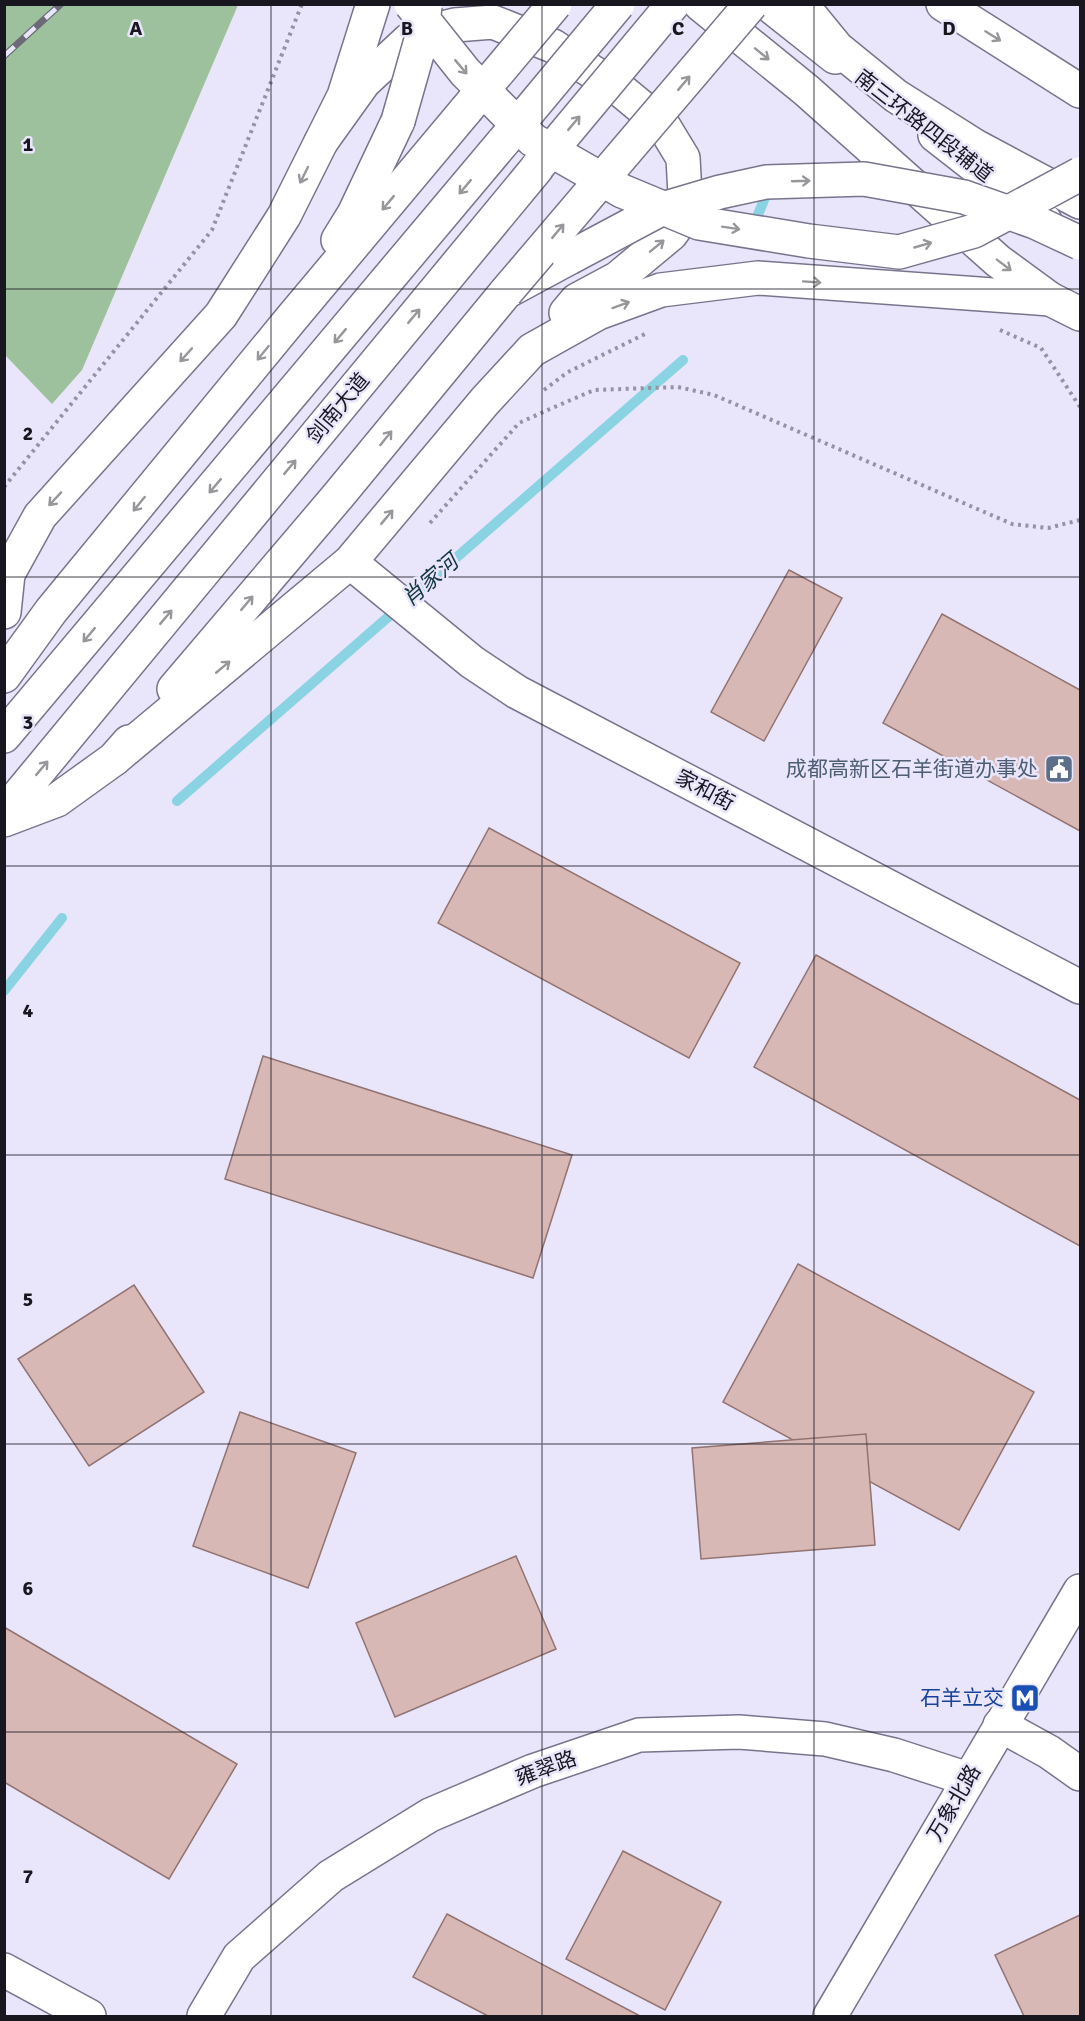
<svg xmlns="http://www.w3.org/2000/svg" width="1085" height="2021" viewBox="0 0 1085 2021" font-family="Signika,'Noto Sans SC',sans-serif">
<style>
.green{fill:#9dc19d}
.lines{fill:none;stroke-linecap:round;stroke-linejoin:round}
.stream{stroke:#89d3e2;stroke-width:10}
.building{fill:#d8b8b5;stroke:#917472;stroke-width:1.5}
.minor-casing{stroke:#79748c;stroke-width:36}
.tertiary-casing{stroke:#79748c;stroke-width:36}
.secondary-casing{stroke:#79748c;stroke-width:36}
.primary-casing{stroke:#79748c;stroke-width:36}
.trunk-casing{stroke:#79748c;stroke-width:36}
.path{stroke:#9592a3;stroke-width:4;stroke-dasharray:3 4.5;stroke-linecap:butt}
.minor{stroke:#fff;stroke-width:33}
.tertiary{stroke:#fff;stroke-width:33}
.secondary{stroke:#fff;stroke-width:33}
.primary{stroke:#fff;stroke-width:33}
.trunk{stroke:#fff;stroke-width:33}
.rail-casing{stroke:#6c6978;stroke-width:7}
.rail{stroke:#e9e5fb;stroke-width:4.5;stroke-dasharray:14;stroke-linecap:butt}
.trunk-bridge-casing{stroke:#79748c;stroke-width:36;stroke-linecap:butt}
.trunk-bridge{stroke:#fff;stroke-width:33}
.oneway{stroke:#97979b}
.grid{fill:none;stroke:#181720;stroke-width:1.5;stroke-opacity:0.55}
.labels{text-anchor:middle;dominant-baseline:central;stroke-width:5;stroke-linejoin:round;paint-order:stroke}
.street-label{font-size:21px;fill:#181720;stroke:#e9e5fb}
.service-label{font-size:21px;fill:#4e5e75;stroke:#e9e5fb;text-anchor:end}
.transit-label{font-size:21px;fill:#164399;stroke:#e9e5fb;text-anchor:end}
.water-label{font-size:22px;font-style:italic;fill:#12363d;stroke:#e9e5fb}
.grid-label{font-size:20px;text-anchor:middle;font-weight:bold;fill:#181720;stroke:#e9e5fb;stroke-width:5;stroke-linejoin:round;paint-order:stroke}
</style>
<rect width="100%" height="100%" fill="#e9e5fb"/>
<polygon class="green" points="5,4 238,5 82,370 52,404 5,355"/>
<g class="lines">
<g class="stream">
<polyline points="752,229 769,188"/>
<polyline points="177,801 683,360"/>
<polyline points="4,991 62,918"/>
</g>
</g>
<g class="building">
<polygon points="789,570 842,598 764,741 711,712"/>
<polygon points="942,614 1080,690 1080,831 883,723"/>
<polygon points="489,828 740,963 689,1058 438,923"/>
<polygon points="816,955 1080,1100 1080,1246 754,1067"/>
<polygon points="263,1056 572,1155 533,1278 225,1179"/>
<polygon points="798,1264 1034,1392 959,1530 723,1402"/>
<polygon points="134,1285 204,1392 89,1466 18,1359"/>
<polygon points="240,1412 356,1453 308,1588 193,1546"/>
<polygon points="866,1434 875,1545 701,1559 692,1448"/>
<polygon points="516,1556 556,1649 395,1717 356,1623"/>
<polygon points="4,1627 237,1764 169,1879 4,1782"/>
<polygon points="623,1851 721,1902 665,2010 566,1959"/>
<polygon points="447,1914 640,2016 488,2016 413,1977"/>
<polygon points="1080,1915 1080,2016 1024,2016 995,1955"/>
</g>
<g class="lines">
<g class="minor-casing">
<g id="minor">
<polyline points="350,562 472,662 517,692 1080,987"/>
<polyline points="1000,1725 1049,1752 1080,1774"/>
<polyline points="204,2016 239,1957 331,1876 430,1815 533,1771 639,1735 739,1732 825,1739 894,1755 968,1779"/>
</g>
</g>
<g class="tertiary-casing">
<g id="tertiary">
<polyline points="4,1970 89,2016"/>
<polyline points="830,2016 1080,1591"/>
</g>
</g>
<g class="secondary-casing">
<polyline id="secondary" points="700,4 806,90 998,261 1050,299 1080,314"/>
</g>
<g class="primary-casing">
<g id="primary">
<polyline points="768,4 835,57"/>
<polyline points="935,135 1045,221"/>
</g>
</g>
<g class="trunk-casing">
<g id="trunk">
<polyline points="801,4 837,48 896,96 975,146 1080,202"/>
<polyline points="943,4 1080,91"/>
<polyline points="321,142 364,82 409,40 435,30 455,25 493,22 553,46 623,92 663,125 683,158 686,213 671,234 618,278 577,300 566,313"/>
<polyline points="338,240 354,214 398,121"/>
<polyline points="4,612 8,574 40,516 221,315 284,216 344,96 373,4"/>
<polyline points="4,676 51,611 291,319 466,110"/>
<polyline points="174,689 338,496 506,292 569,258"/>
<polyline points="4,736 503,142"/>
<polyline points="114,759 350,562 485,401 532,350 598,313 661,290 758,278 1050,299"/>
<polyline points="4,813 537,168"/>
<polyline points="4,820 57,800 114,759 129,742"/>
</g>
</g>
<g class="path">
<polyline points="1000,330 1041,348 1080,407"/>
<polyline points="544,390 568,372 645,334"/>
<polyline points="4,487 212,230 302,4"/>
<polyline points="430,523 519,423 550,409 594,390 678,387 714,395 1012,524 1048,528 1080,520"/>
</g>
<use href="#minor" class="minor"/>
<use href="#tertiary" class="tertiary"/>
<use href="#secondary" class="secondary"/>
<use href="#primary" class="primary"/>
<use href="#trunk" class="trunk"/>
<g class="rail-casing">
<polyline id="rail" points="4,56 61,4"/>
</g>
<use href="#rail" class="rail"/>
<g class="trunk-bridge-casing">
<g id="trunk-bridge">
<polyline points="411,4 465,72 533,140 622,191 699,223 809,241 899,252 974,231 1080,174"/>
<polyline points="466,110 555,4"/>
<polyline points="398,121 421,40 425,6"/>
<polyline points="504,141 618,4"/>
<polyline points="538,166 673,4"/>
<polyline points="569,258 659,210 720,192 766,182 864,179 964,197 1035,222 1080,243"/>
<polyline points="506,292 751,4"/>
</g>
</g>
<use href="#trunk-bridge" class="trunk-bridge"/>
</g>
<defs><path id="oneway-shaft" d="M-6 0H5M1.5-3L5.5 0L1.5 3" fill="none" stroke-width="1.6" stroke-linecap="round" stroke-linejoin="round" transform="scale(1.5)"/></defs>
<g class="oneway">
<use href="#oneway-shaft" transform="translate(993 36) rotate(32)"/>
<use href="#oneway-shaft" transform="translate(762 54) rotate(39)"/>
<use href="#oneway-shaft" transform="translate(461 67) rotate(50)"/>
<use href="#oneway-shaft" transform="translate(684 83) rotate(-50)"/>
<use href="#oneway-shaft" transform="translate(574 123) rotate(-50)"/>
<use href="#oneway-shaft" transform="translate(304 175) rotate(116)"/>
<use href="#oneway-shaft" transform="translate(801 181) rotate(-2)"/>
<use href="#oneway-shaft" transform="translate(465 187) rotate(130)"/>
<use href="#oneway-shaft" transform="translate(388 203) rotate(130)"/>
<use href="#oneway-shaft" transform="translate(731 228) rotate(9)"/>
<use href="#oneway-shaft" transform="translate(558 231) rotate(-50)"/>
<use href="#oneway-shaft" transform="translate(923 245) rotate(-16)"/>
<use href="#oneway-shaft" transform="translate(657 246) rotate(-39)"/>
<use href="#oneway-shaft" transform="translate(1004 265) rotate(37)"/>
<use href="#oneway-shaft" transform="translate(812 282) rotate(4)"/>
<use href="#oneway-shaft" transform="translate(621 305) rotate(-20)"/>
<use href="#oneway-shaft" transform="translate(414 316) rotate(-50)"/>
<use href="#oneway-shaft" transform="translate(340 336) rotate(130)"/>
<use href="#oneway-shaft" transform="translate(263 353) rotate(129)"/>
<use href="#oneway-shaft" transform="translate(186 355) rotate(132)"/>
<use href="#oneway-shaft" transform="translate(386 438) rotate(-51)"/>
<use href="#oneway-shaft" transform="translate(290 467) rotate(-50)"/>
<use href="#oneway-shaft" transform="translate(215 486) rotate(130)"/>
<use href="#oneway-shaft" transform="translate(55 499) rotate(133)"/>
<use href="#oneway-shaft" transform="translate(139 504) rotate(129)"/>
<use href="#oneway-shaft" transform="translate(387 517) rotate(-50)"/>
<use href="#oneway-shaft" transform="translate(247 603) rotate(-50)"/>
<use href="#oneway-shaft" transform="translate(166 617) rotate(-50)"/>
<use href="#oneway-shaft" transform="translate(89 635) rotate(130)"/>
<use href="#oneway-shaft" transform="translate(223 667) rotate(-40)"/>
<use href="#oneway-shaft" transform="translate(42 768) rotate(-50)"/>
</g>
<path class="grid" d="M 271,4 L 271,2016M 542,4 L 542,2016M 814,4 L 814,2016M 4,289 L 1080,289M 4,577 L 1080,577M 4,866 L 1080,866M 4,1155 L 1080,1155M 4,1444 L 1080,1444M 4,1732 L 1080,1732"/>
<defs>
<g id="civic-square" transform="scale(1.5)"><rect x="-9" y="-9" width="18" height="18" rx="4" fill="#5c6f8a" stroke="#e9e5fb"/><path d="M-.6-6.5H3V-4.5H.6V-3L4-1V1h2V6H-6V1h2V-1L-.6-3ZM-1.2 2.5V6h2.4V2.5Z" fill="#fff"/></g>
<g id="metro-square" transform="scale(1.5)"><rect x="-9" y="-9" width="18" height="18" rx="4" fill="#1a4fb4" stroke="#e9e5fb"/><path d="M-5.5 5V-5H-3L0 0L3-5H5.5V5H3V-.5L0 4L-3-.5V5Z" fill="#fff"/></g>
</defs>
<g fill-rule="evenodd">
<use href="#civic-square" x="1059" y="769"/>
<use href="#metro-square" x="1025" y="1698"/>
</g>
<g class="labels">
<g class="street-label">
<text transform="translate(924 126) rotate(38)">南三环路四段辅道</text>
<text transform="translate(338 408) rotate(-50)">剑南大道</text>
<text transform="translate(705 790) rotate(28)">家和街</text>
<text transform="translate(546 1768) rotate(-20)">雍翠路</text>
<text transform="translate(954 1803) rotate(-60)">万象北路</text>
</g>
<g class="service-label">
<text x="1038" y="769">成都高新区石羊街道办事处</text>
</g>
<g class="transit-label">
<text x="1004" y="1698">石羊立交</text>
</g>
<g class="water-label">
<text transform="translate(430 580) rotate(-41)">肖家河</text>
</g>
</g>
<g class="grid-label">
<text x="136" y="35">A</text>
<text x="407" y="35">B</text>
<text x="678" y="35">C</text>
<text x="949" y="35">D</text>
<text x="28" y="151">1</text>
<text x="28" y="440">2</text>
<text x="28" y="729">3</text>
<text x="28" y="1017">4</text>
<text x="28" y="1306">5</text>
<text x="28" y="1595">6</text>
<text x="28" y="1883">7</text>
</g>
<rect width="1085" height="2021" fill="none" stroke="#181720" stroke-width="12"/>
</svg>
